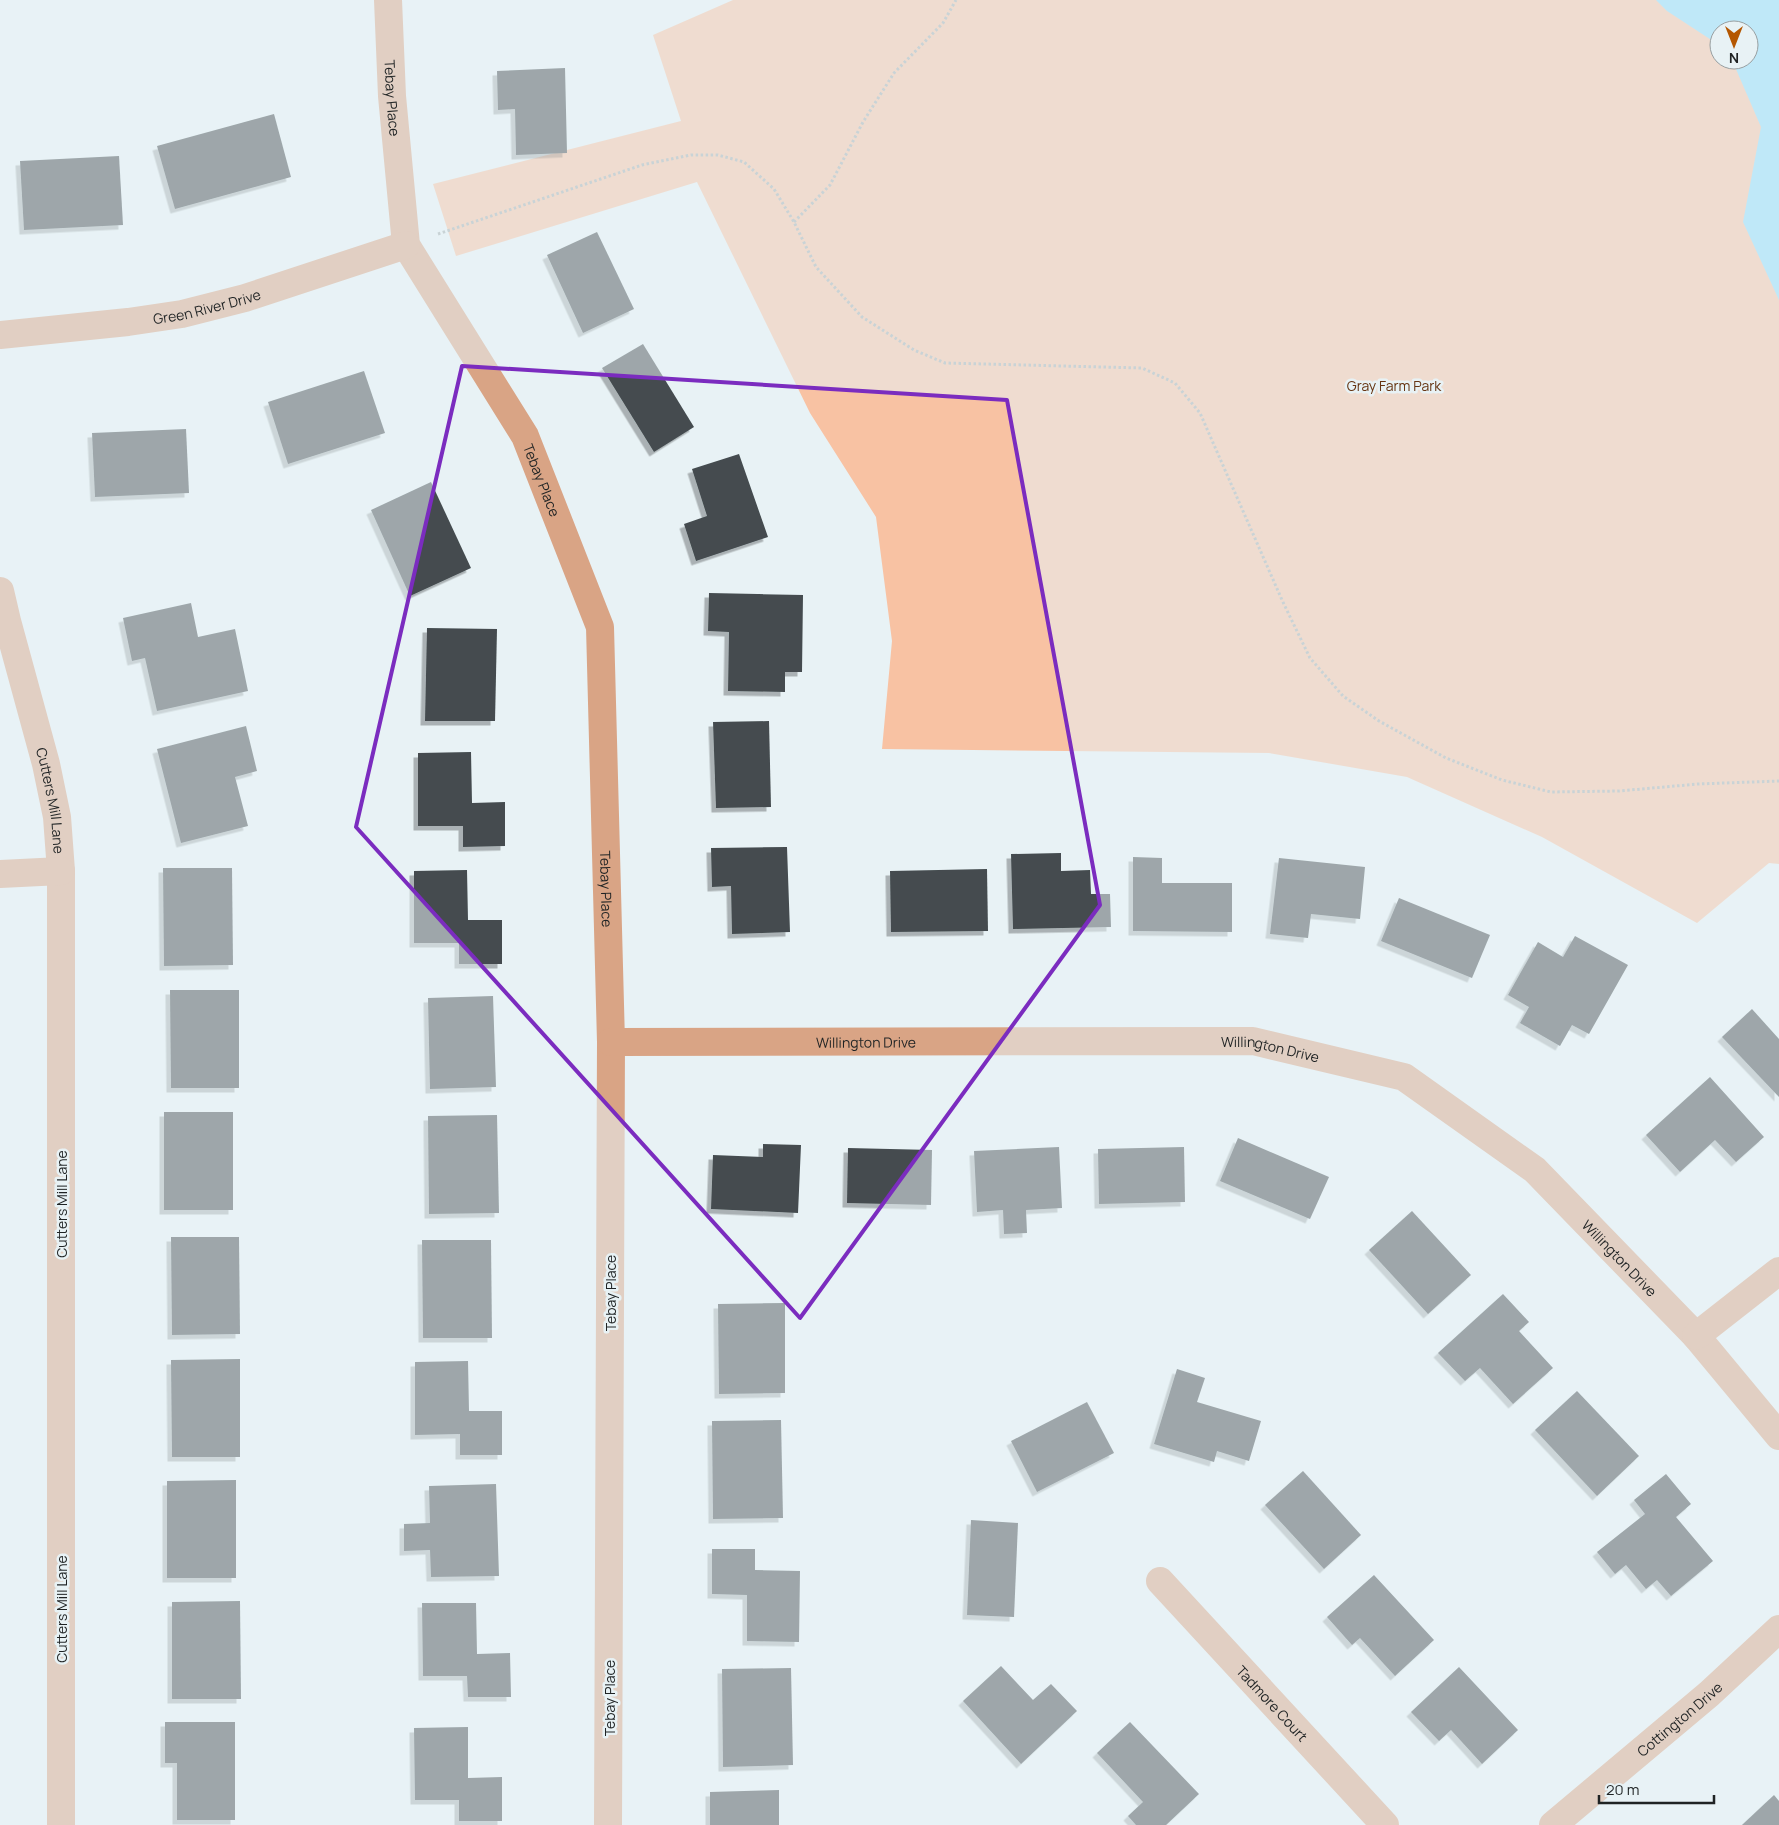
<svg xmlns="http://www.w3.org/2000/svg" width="1779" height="1825" viewBox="0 0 1779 1825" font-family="Manrope,sans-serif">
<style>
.green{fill:#f8c2a3;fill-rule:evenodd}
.water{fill:#8fdcfb}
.building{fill:#444c4f;filter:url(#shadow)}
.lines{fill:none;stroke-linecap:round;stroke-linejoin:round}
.path{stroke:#a5adaf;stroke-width:3;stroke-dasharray:2.5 2.5;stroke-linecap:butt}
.minor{stroke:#d9a485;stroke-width:28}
.marked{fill:none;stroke:#7b2cbf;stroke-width:4;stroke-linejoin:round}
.labels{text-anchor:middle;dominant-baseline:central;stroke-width:5;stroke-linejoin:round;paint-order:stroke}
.street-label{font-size:14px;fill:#1f2324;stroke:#e8f2f5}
.park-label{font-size:14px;fill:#663513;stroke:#e8f2f5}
</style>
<defs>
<filter id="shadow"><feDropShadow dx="-4.5" dy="4.5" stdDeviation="0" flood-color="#0004"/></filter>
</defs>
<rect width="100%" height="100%" fill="#e8f2f5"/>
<path class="green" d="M 733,0 L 1779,0 L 1779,864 L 1769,863 L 1697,923 L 1542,837 L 1407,777 L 1269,753 L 882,749 L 892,641 L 876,517 L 810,413 L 697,182 L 456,256 L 433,184 L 681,121 L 653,35 ZM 1719,30 L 1749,30 L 1749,60 L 1719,60 Z"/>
<polygon class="water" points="1656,0 1779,0 1779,300 1743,222 1761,127 1732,60 1749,60 1749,30 1719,30 1719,45 1667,11"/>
<g class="building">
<polygon points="565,68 567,153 516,155 515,109 498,110 497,71"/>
<polygon points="274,114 291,177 175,209 157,146"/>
<polygon points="119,156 123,225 24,230 20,161"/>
<polygon points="597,232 634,309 583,333 547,255"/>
<polygon points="643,344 694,427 654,452 602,368"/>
<polygon points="364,371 385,433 288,464 268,402"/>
<polygon points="186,429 189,493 95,497 92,433"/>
<polygon points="739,454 768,537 696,561 684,524 707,516 692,469"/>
<polygon points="431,482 471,568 410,596 371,510"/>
<polygon points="709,593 803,595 802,672 785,672 785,692 728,691 729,632 708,631"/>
<polygon points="191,603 198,637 235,629 248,691 157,711 145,658 132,661 123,618"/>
<polygon points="427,628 497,629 495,721 425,721"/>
<polygon points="769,721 771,807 716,808 713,722"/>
<polygon points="246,726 257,771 235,777 248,826 181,843 157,749"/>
<polygon points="471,752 472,803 505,802 505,846 463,847 463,826 418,826 418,753"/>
<polygon points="787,847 790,932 732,934 731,886 712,887 711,848"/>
<polygon points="1061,853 1061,871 1090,870 1091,894 1110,894 1111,927 1013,929 1011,854"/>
<polygon points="1133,857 1162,858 1162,883 1232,883 1232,932 1133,931"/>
<polygon points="1279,858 1365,867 1360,919 1311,914 1308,938 1270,934"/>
<polygon points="163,868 232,868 233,965 164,966"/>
<polygon points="987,869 988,931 891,932 890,871"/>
<polygon points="467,870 468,920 502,920 502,964 459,964 459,943 414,943 414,871"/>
<polygon points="1399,898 1490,935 1472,978 1381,941"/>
<polygon points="1575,936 1628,965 1589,1034 1572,1025 1560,1046 1520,1023 1529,1007 1508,995 1538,942 1563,957"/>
<polygon points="170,990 239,990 239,1088 171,1088"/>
<polygon points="493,996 496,1087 430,1089 428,998"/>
<polygon points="1752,1009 1779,1039 1779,1097 1722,1037"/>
<polygon points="1710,1077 1764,1137 1736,1162 1715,1140 1680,1172 1646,1135"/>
<rect x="164" y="1112" width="69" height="98"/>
<polygon points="497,1115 499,1213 429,1214 428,1116"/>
<polygon points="1238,1138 1329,1177 1310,1219 1220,1181"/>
<polygon points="763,1144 801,1145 798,1213 711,1209 713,1155 763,1157"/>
<polygon points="1059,1147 1062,1208 1026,1210 1027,1233 1004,1234 1003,1210 977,1212 974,1151"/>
<polygon points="1184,1147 1185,1202 1099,1204 1098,1149"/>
<polygon points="848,1148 932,1150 931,1205 847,1203"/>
<polygon points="1412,1211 1471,1275 1428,1314 1369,1250"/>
<polygon points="171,1237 239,1237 240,1334 172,1335"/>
<polygon points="422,1240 491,1240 492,1338 423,1338"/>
<polygon points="1503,1294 1529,1322 1519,1331 1553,1368 1513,1404 1480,1368 1465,1381 1438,1353"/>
<polygon points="785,1303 785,1393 719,1394 718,1304"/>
<polygon points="240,1359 240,1457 172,1457 171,1360"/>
<polygon points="468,1361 469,1411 502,1411 502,1455 460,1455 460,1434 415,1435 415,1362"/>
<polygon points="1177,1369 1205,1378 1197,1402 1261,1421 1249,1461 1217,1451 1214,1462 1154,1444"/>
<polygon points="1577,1391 1639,1456 1597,1496 1535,1430"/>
<polygon points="1087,1402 1114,1453 1037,1492 1011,1441"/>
<polygon points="781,1420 783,1518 713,1519 712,1421"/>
<polygon points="1303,1471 1361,1535 1324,1569 1265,1505"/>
<polygon points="1666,1474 1691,1504 1676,1517 1713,1561 1671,1596 1657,1580 1646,1589 1626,1565 1615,1574 1597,1552 1645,1514 1634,1500"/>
<polygon points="236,1480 236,1578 167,1578 167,1481"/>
<polygon points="496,1484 499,1576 431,1577 430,1550 404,1551 404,1524 430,1523 429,1486"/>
<polygon points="971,1520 1018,1523 1014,1617 967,1615"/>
<polygon points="712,1549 755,1549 755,1570 800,1571 799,1642 747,1641 747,1595 712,1594"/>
<polygon points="1374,1575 1434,1640 1395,1676 1360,1638 1352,1645 1327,1617"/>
<polygon points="240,1601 241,1699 172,1699 172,1602"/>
<polygon points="422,1603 476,1603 477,1654 510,1653 511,1697 468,1697 467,1676 423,1676"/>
<polygon points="1001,1666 1033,1700 1051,1684 1077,1711 1021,1764 963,1701"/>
<polygon points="1459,1667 1518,1730 1482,1764 1451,1730 1439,1741 1411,1712"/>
<polygon points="791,1668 793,1765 723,1767 722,1669"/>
<polygon points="165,1722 235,1722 235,1820 177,1820 177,1763 165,1763"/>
<polygon points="1130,1722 1199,1794 1166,1825 1136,1825 1128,1816 1143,1802 1097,1753"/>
<polygon points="468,1727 468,1778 502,1777 502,1821 459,1821 459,1800 415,1800 414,1728"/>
<polygon points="779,1790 779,1825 710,1825 710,1792"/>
<polygon points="1774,1795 1779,1801 1779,1825 1742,1825"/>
</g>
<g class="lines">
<g class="path">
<polyline points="794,222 830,185 863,122 894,73 943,23 956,0"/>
<polyline points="438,234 642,165 691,155 718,155 744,162 774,189 794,222 816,267 862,317 914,350 945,363 1142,368 1175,383 1200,413 1282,600 1310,658 1343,696 1379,721 1446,758 1502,780 1551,792 1619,791 1698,784 1779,781"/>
</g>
<g class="minor">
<path id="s1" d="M 388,0 L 392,96 L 406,245 L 525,436 L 600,627 L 611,1042 L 608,1825"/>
<path id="s2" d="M 0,335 L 128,322 L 182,314 L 245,298 L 406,245"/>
<path id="s3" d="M 0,591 L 7,621 L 46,764 L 57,817 L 61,871 L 61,1825"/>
<polyline points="0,874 61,871"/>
<path id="s4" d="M 611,1042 L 1253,1041 L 1404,1077 L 1535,1170 L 1696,1336 L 1779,1436"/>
<polyline points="1696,1336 1779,1271"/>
<path id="s5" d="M 1160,1581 L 1385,1825"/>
<path id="s6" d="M 1553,1825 L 1709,1694 L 1779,1629"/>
</g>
</g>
<path d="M0 0H1779V1825H0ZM 462,366 L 1007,400 L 1100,905 L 800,1318 L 356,827 Z" fill="#e8f2f5" fill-opacity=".55" fill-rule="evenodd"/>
<path class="marked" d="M 462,366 L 1007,400 L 1100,905 L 800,1318 L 356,827 Z"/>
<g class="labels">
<g class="street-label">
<text stroke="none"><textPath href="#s1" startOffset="98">Tebay Place</textPath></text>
<text stroke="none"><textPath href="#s2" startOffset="209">Green River Drive</textPath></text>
<text stroke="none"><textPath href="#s1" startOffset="518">Tebay Place</textPath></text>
<text stroke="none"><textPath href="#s3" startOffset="216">Cutters Mill Lane</textPath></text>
<text stroke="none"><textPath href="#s1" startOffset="938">Tebay Place</textPath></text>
<text stroke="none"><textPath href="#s4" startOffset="255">Willington Drive</textPath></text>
<text stroke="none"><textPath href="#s4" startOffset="660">Willington Drive</textPath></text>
<text transform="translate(61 1204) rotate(-90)">Cutters Mill Lane</text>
<text stroke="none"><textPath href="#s4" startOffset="1080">Willington Drive</textPath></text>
<text transform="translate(610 1293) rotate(-90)">Tebay Place</text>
<text transform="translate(61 1609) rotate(-90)">Cutters Mill Lane</text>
<text transform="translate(609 1698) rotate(-90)">Tebay Place</text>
<text stroke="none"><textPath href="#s5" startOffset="166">Tadmore Court</textPath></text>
<text stroke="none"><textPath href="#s6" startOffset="165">Cottington Drive</textPath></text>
</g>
<g class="park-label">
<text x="1394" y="385">Gray Farm Park</text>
</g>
</g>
<g transform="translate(1734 45) rotate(180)"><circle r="24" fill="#e8f2f5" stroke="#989fa1"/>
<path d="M0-4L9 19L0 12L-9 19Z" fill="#b45701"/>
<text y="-8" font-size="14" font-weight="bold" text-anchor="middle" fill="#1f2324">N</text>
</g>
<path d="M1599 1795v8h115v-8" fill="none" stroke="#1f2324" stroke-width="2.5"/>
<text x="1606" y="1795" font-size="15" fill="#1f2324" stroke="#e8f2f5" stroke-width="4" paint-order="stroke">20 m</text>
</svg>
